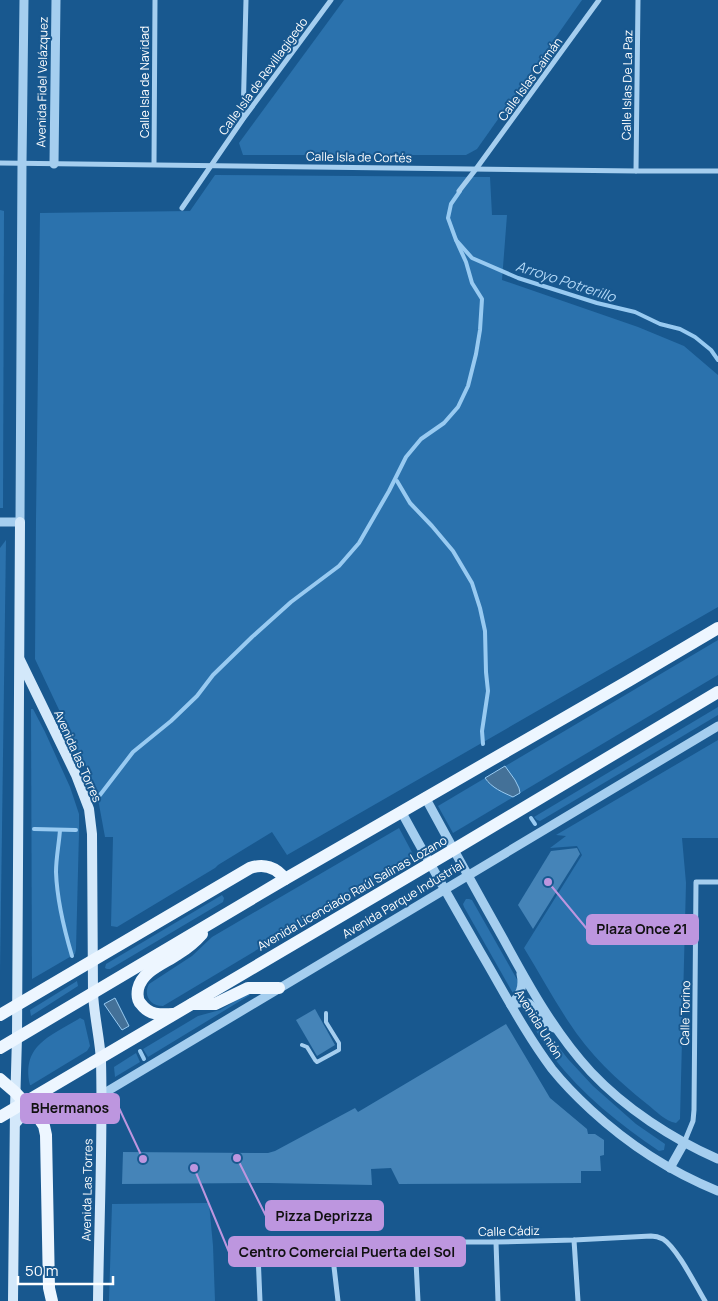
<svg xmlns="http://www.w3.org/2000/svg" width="718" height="1301" viewBox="0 0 718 1301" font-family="Manrope,sans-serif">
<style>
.green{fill:#2b72ad}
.water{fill:#447198;stroke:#98caf1}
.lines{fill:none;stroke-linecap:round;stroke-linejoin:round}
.stream{stroke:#98caf1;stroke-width:4}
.building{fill:#4584b8}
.service{stroke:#a5ceef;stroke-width:4}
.minor{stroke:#a5ceef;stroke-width:5}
.tertiary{stroke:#a5ceef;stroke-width:9}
.secondary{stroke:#d3e8fa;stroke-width:10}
.primary{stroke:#edf6ff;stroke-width:12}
.labels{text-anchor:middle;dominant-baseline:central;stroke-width:4;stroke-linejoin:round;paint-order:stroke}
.street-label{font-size:12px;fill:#fff;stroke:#18588f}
.water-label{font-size:14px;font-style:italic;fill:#b1d7f6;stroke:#18588f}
.leader{fill:none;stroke:#bd96df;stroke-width:2}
.callout-dot{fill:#bd96df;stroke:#18588f;stroke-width:2}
.callout{fill:#bd96df;stroke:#bd96df;stroke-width:2}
.callout-label{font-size:14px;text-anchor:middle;font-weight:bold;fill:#111}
</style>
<rect width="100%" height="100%" fill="#18588f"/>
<g class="green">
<polygon points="344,0 582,0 477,149 466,155 243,155 239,143"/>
<polygon points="215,175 490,177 492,215 507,215 502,280 638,327 684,346 718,375 718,607 287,855 272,832 218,865 215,868 117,927 111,926 113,837 105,837 96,788 35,659 36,519 40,213 190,211"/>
<polygon points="0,210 4,211 3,508 0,508"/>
<polygon points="6,540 0,972 0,548"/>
<polygon points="718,640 718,675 453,833 438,806"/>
<polygon points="718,707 718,715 540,821 537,820 534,817"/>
<polygon points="31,709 33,709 45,732 70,787 79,814 79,832 76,949 75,954 32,979"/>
<path d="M 718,740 L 718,838 L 682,838 L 686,883 L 680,1119 L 676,1123 C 665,1121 656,1111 647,1104 C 617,1080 589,1054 568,1021 C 552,997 539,972 524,948 L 582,855 L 577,846 L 550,848 L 566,836 L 556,835 Z"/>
<path d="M 399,828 L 414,856 L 163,1006 C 150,1006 143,995 149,984 L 192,956 L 212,937 Z"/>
<polygon points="222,895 224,898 223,902 110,969 107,969 105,968 106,964"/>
<polygon points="466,899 469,899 472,900 519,983 514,995 464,907 463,904"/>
<polygon points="77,981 78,986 31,1016 30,1010"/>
<polygon points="249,993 250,995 148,1057 143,1049 198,1016 220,1010"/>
<path d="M 523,1006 L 547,1040 L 557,1045 L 568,1059 L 593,1086 L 636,1124 L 665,1144 L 664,1150 L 659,1151 C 620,1125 582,1094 553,1057 C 542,1041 532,1024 522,1008 Z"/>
<path d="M 80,1018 L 84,1020 L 90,1046 L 87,1051 L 31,1085 L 30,1085 C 21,1044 52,1036 80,1018 Z"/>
<polygon points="136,1053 140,1062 115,1077 114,1067"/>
<polygon points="209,1203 213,1246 215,1301 109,1301 112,1204"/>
</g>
<g class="water">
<path d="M 505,766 L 515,780 L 519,788 L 520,793 L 513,797 C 502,792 492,788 485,778 Z"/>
<polygon points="115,998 129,1026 122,1030 104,1004"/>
</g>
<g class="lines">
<g class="stream">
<polyline points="460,191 451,204 448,218 456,240 472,258 518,278 597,303 635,312 660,324 680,329 695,337 711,350 718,360"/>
<polyline points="397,481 410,503 432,526 453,551 472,583 480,608 485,631 486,672 488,691 482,731 483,744"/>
<polyline points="100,795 133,752 171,721 197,696 213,675 252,637 291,602 339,566 359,543 389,491 406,457 421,439 444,423 458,407 468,386 476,354 480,330 482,299 472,283 466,262 456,240"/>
<polyline points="531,818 535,824"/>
<polyline points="34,829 76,830"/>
<path d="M 60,830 C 59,844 56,858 56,872 C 57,900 64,929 72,956"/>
<polyline points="140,1051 144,1059"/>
</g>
</g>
<g class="building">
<polygon points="577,848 580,854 533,929 518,905 551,851"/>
<polygon points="315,1009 335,1045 317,1056 296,1020"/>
<polygon points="506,1024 550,1098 587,1129 588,1134 595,1134 604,1140 604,1155 600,1156 601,1171 581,1171 581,1183 399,1184 391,1168 371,1169 372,1185 269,1183 122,1184 123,1152 268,1153 275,1151 355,1108 358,1112"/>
</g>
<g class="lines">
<polyline class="service" points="302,1045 307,1047 315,1060 317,1062 339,1050 339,1043 326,1022 326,1013"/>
<g class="minor">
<polyline points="243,119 246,0"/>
<polyline points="0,163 636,171 718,171"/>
<polyline points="154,164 155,0"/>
<polyline points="636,171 638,0"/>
<polyline points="459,191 476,169 599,0"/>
<polyline points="182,208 243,119 331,0"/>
<polyline points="684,1143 693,1121 694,1110 696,882 718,882"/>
<polyline points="574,1240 578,1301"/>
<polyline points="331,1241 338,1301"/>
<polyline points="415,1242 418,1301"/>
<polyline points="496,1242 498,1301"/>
<path d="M 260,1301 L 258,1254 C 259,1247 260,1244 267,1242 L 496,1242 L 574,1240 L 651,1236 C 656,1236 659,1237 663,1239 C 677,1248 696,1286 705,1301"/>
</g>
<g class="tertiary">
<polyline points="54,164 56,0"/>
<polyline points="0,522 20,522 22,163 24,0"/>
<path d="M 425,797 C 451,845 477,892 504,940 C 529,986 555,1033 591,1072 C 625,1108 672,1139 718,1159"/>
<path d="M 401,811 C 427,859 454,906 481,953 C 504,992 525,1033 552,1069 C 564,1084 578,1098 591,1110 C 629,1145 671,1172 718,1191"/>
<path d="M 511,1005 C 535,996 531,1010 544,1021 C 547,1024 551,1026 554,1028"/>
<path d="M 511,1005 C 520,995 524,987 521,974"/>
<polyline points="101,1095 718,726"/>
<polyline points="670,1168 684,1143"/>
</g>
<g class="secondary">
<path d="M 20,660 L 76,775 L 89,809 L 92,834 L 93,993 C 94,1016 100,1039 101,1061 C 103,1141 99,1221 98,1301"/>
<path d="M 15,1124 C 21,1117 25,1114 34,1112"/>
<polyline points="13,1301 15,1108 17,1037 20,522"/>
</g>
<g class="primary">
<polyline points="192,1004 215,1004 248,988 279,988"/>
<path d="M 173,1014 C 160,1015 149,1015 141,1004 C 137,1000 137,995 138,989 C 142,971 163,964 178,954 C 186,949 195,942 202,934"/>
<path d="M 0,1015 L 250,868 C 264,863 276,867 285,879"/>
<polyline points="0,1048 285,879 630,680 718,628"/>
<polyline points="0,1079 15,1092 38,1117 44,1126 46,1135 49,1288 52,1301"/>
<polyline points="0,1117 453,850 718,692"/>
</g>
</g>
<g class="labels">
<g class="street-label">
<text transform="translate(263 76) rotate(-54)">Calle Isla de Revillagigedo</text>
<text transform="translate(530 79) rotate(-54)">Calle Islas Caimán</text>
<text transform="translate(42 82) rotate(-89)">Avenida Fidel Velázquez</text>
<text transform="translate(144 82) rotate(-90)">Calle Isla de Navidad</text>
<text transform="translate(627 85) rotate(-89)">Calle Islas De La Paz</text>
<text transform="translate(359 157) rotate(1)">Calle Isla de Cortés</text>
<text transform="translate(78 756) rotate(66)">Avenida las Torres</text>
<text transform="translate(352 893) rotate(-30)">Avenida Licenciado Raúl Salinas Lozano</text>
<text transform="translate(403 899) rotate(-31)">Avenida Parque Industrial</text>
<text transform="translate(685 1013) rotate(-89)">Calle Torino</text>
<text transform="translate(539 1024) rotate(58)">Avenida Unión</text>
<text transform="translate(87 1190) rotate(-89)">Avenida Las Torres</text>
<text transform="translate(509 1231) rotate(-1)">Calle Cádiz</text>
</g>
<g class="water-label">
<text transform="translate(566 281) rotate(18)">Arroyo Potrerillo</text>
</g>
</g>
<path class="leader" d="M548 882L587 929M143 1159L119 1108M237 1158L266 1216M194 1168L229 1252"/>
<g class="callout-dot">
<circle cx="548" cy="882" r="5"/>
<circle cx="143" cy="1159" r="5"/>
<circle cx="237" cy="1158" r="5"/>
<circle cx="194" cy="1168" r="5"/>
</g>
<g class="callout">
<rect x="587" y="915" width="111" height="29" rx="5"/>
<rect x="21" y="1094" width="98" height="29" rx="5"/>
<rect x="266" y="1201" width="117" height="29" rx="5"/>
<rect x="229" y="1237" width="236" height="29" rx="5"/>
</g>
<g class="callout-label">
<text x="642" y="934">Plaza Once 21</text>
<text x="70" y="1113">BHermanos</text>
<text x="324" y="1221">Pizza Deprizza</text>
<text x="347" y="1257">Centro Comercial Puerta del Sol</text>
</g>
<path d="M18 1276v8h95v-8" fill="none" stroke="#ffffff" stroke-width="2.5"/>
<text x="25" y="1276" font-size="15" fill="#ffffff" stroke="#18588f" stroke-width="4" paint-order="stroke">50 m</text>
</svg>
